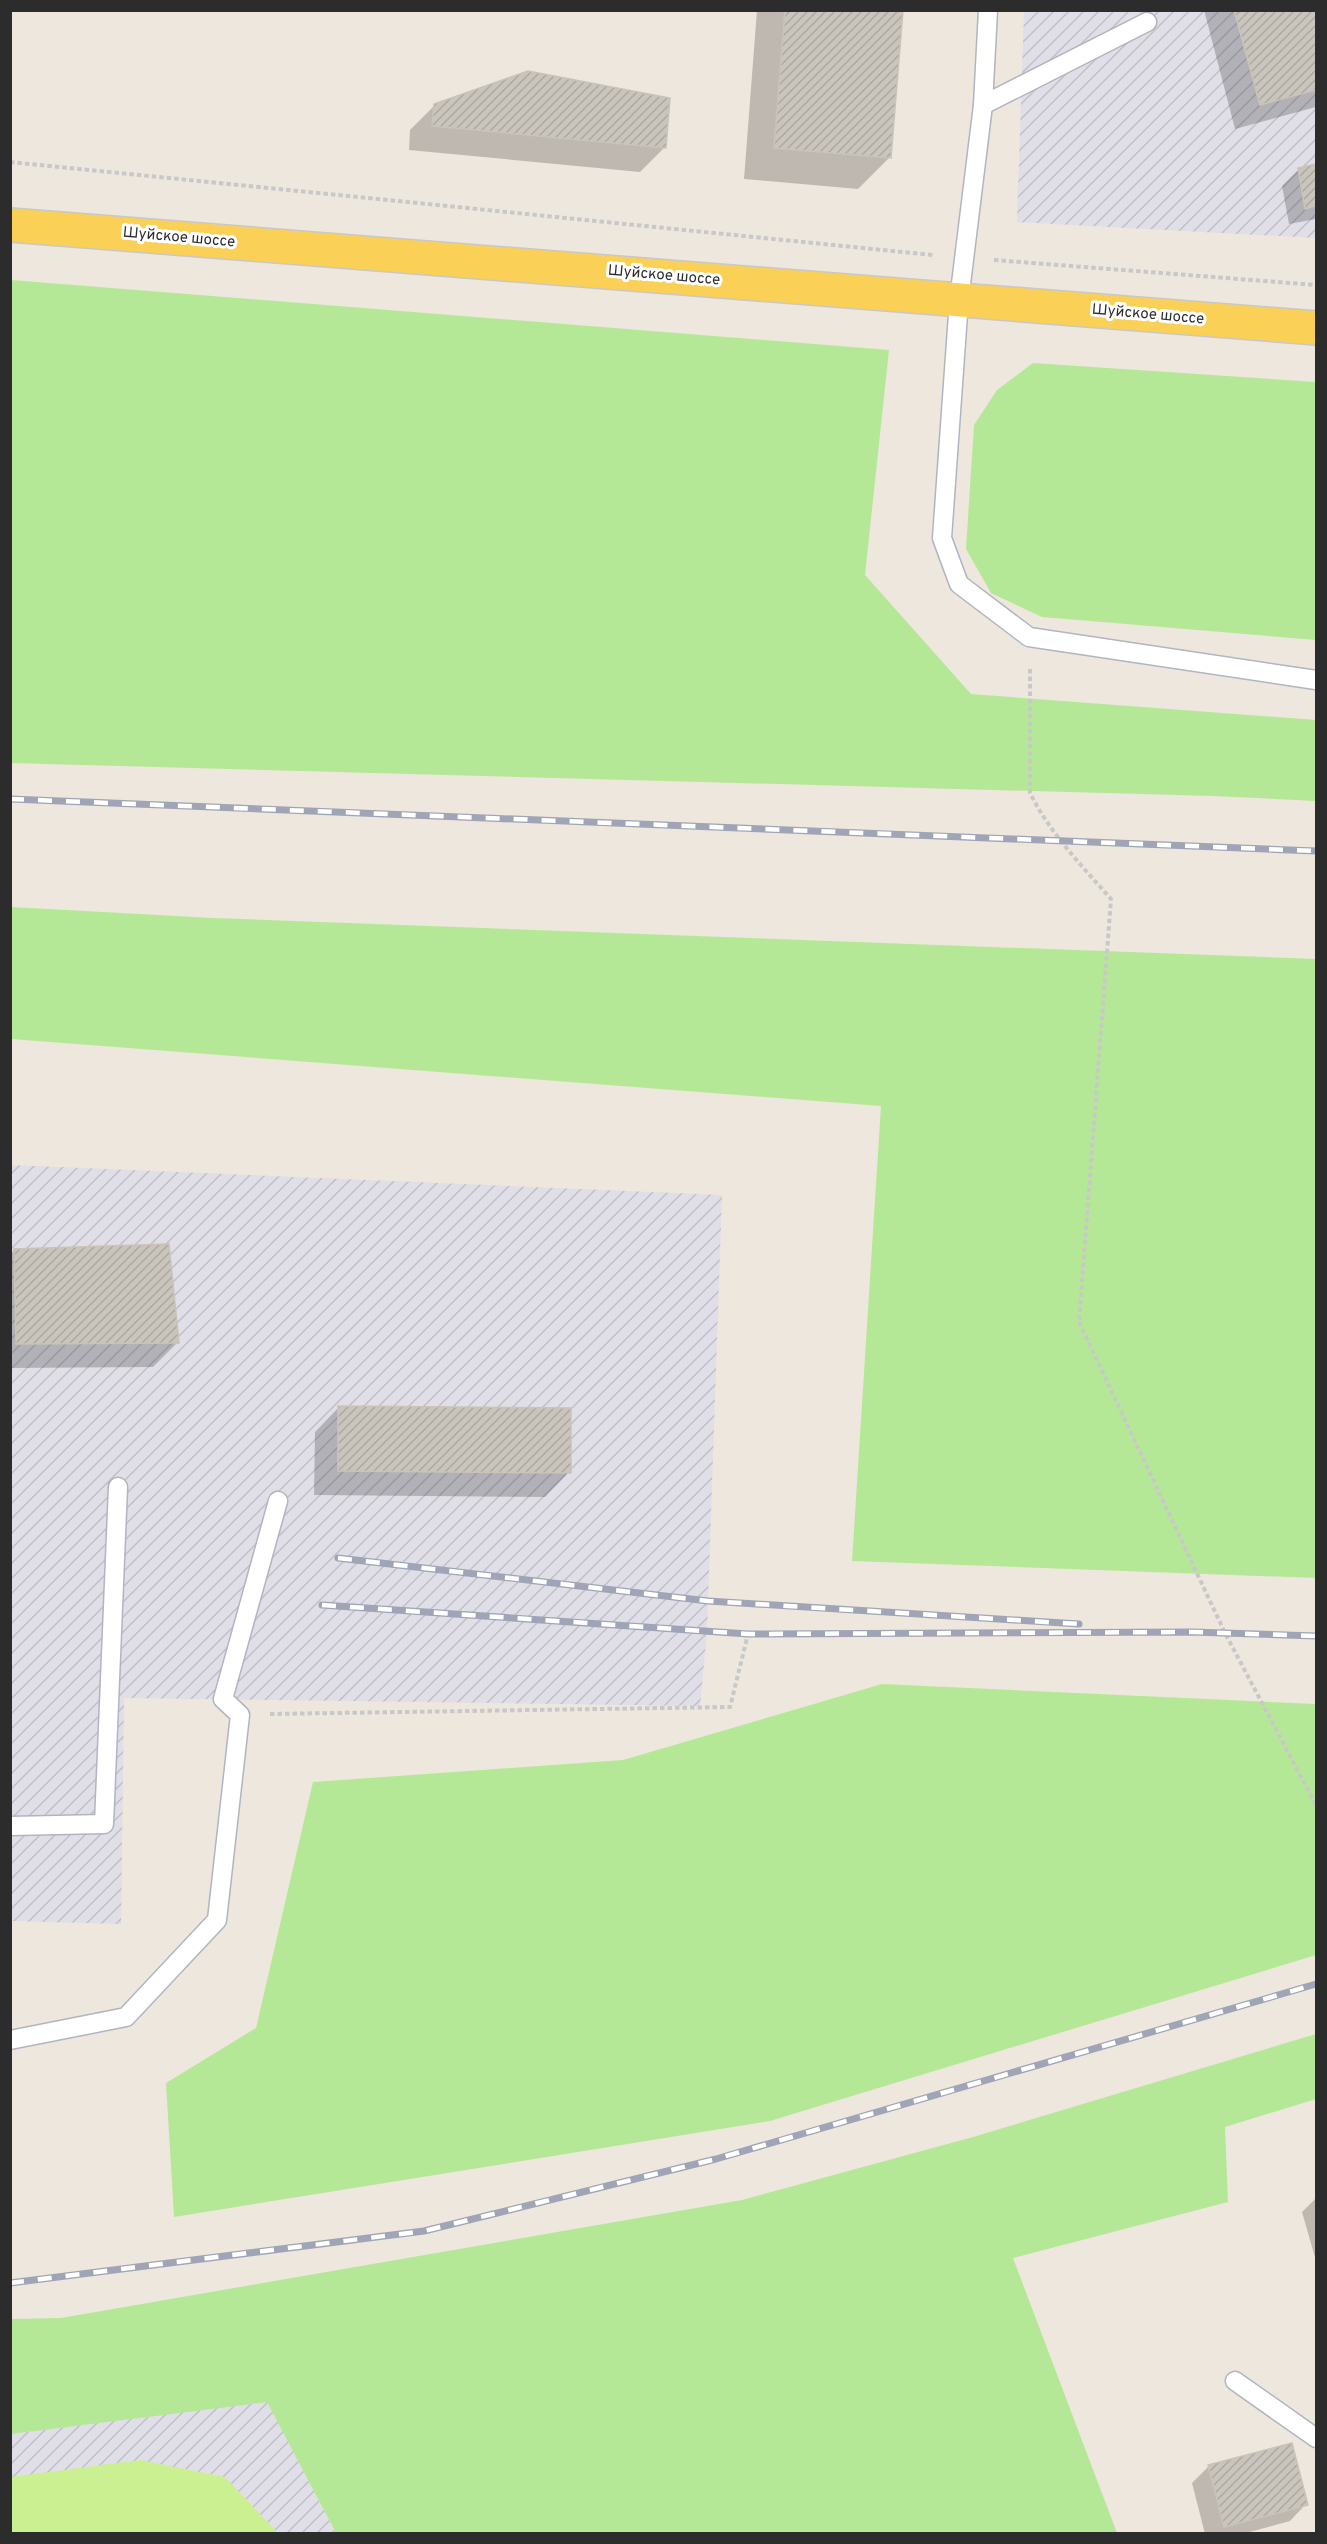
<svg xmlns="http://www.w3.org/2000/svg" width="1327" height="2544" viewBox="0 0 1327 2544" font-family="Overpass,sans-serif">
<style>
.industrial{fill:url(#industrial-furrows)}
.grass{fill:#b5e896}
.pitch{fill:#cbf091}
.shadow{fill:#0003}
.building{fill:url(#building-hatch);stroke:#cac3b7;stroke-width:1.5}
.lines{fill:none;stroke-linecap:round;stroke-linejoin:round}
.service-casing{stroke:#b1b5c0;stroke-width:21}
.primary-casing{stroke:#c8c8c8;stroke-width:36}
.path{stroke:#c8c8c8;stroke-width:4;stroke-dasharray:4.5 3;stroke-linecap:butt}
.service{stroke:#fff;stroke-width:18}
.primary{stroke:#fad057;stroke-width:33}
.rail-casing{stroke:#9fa4b7;stroke-width:7}
.rail{stroke:#fff;stroke-width:4.5;stroke-dasharray:14;stroke-linecap:butt}
.labels{text-anchor:middle;dominant-baseline:central;stroke-width:6;stroke-linejoin:round;paint-order:stroke}
.street-label{font-size:15px;fill:#2c2c2c;stroke:#fff}
</style>
<defs>
<pattern id="industrial-furrows" width="10" height="10" patternUnits="userSpaceOnUse" patternTransform="scale(1.5)"><rect width="10" height="10" fill="#e0dee7"/><path d="M-1 1l2-2M0 10L10 0M9 11l2-2" fill="none" stroke="#c0bfc6"/></pattern>
<pattern id="building-hatch" width="6" height="6" patternUnits="userSpaceOnUse" patternTransform="scale(1.5)"><rect width="6" height="6" fill="#c9c5bc"/><path d="M-1 1l2-2M0 6l6-6M5 7l2-2" fill="none" stroke="#ada9a2"/></pattern>
</defs>
<rect width="100%" height="100%" fill="#eee7dd"/>
<g class="industrial">
<polygon points="1024,11 1316,11 1316,238 1017,222"/>
<polygon points="11,1165 722,1195 707,1631 700,1706 124,1698 121,1924 11,1921"/>
<polygon points="267,2401 336,2533 11,2533 10,2434"/>
</g>
<g class="grass">
<polygon points="11,280 889,350 865,575 971,694 1316,720 1316,801 1213,796 11,763"/>
<polygon points="1033,363 1316,382 1316,640 1042,617 991,593 966,549 974,425 997,390"/>
<polygon points="11,907 213,918 1316,959 1316,1578 852,1561 881,1106 11,1039"/>
<polygon points="882,1684 1316,1704 1316,1955 770,2121 174,2217 166,2083 256,2028 313,1782 623,1760"/>
<polygon points="1316,2034 1316,2099 1225,2127 1228,2202 1013,2258 1117,2533 336,2533 267,2402 11,2434 11,2319 61,2318 742,2200 973,2137"/>
</g>
<polygon class="pitch" points="140,2460 225,2477 278,2533 11,2533 11,2477"/>
<g class="shadow">
<polygon points="757,10 902,10 890,157 858,189 744,179"/>
<polygon points="1204,10 1316,10 1316,107 1235,129"/>
<polygon points="435,105 664,148 640,172 409,150 410,130"/>
<polygon points="1316,166 1316,219 1289,224 1282,186 1299,169"/>
<polygon points="15,1250 177,1343 153,1367 10,1368 10,1254"/>
<polygon points="339,1407 569,1472 545,1497 314,1495 315,1432"/>
<polygon points="1316,2198 1316,2261 1302,2212"/>
<polygon points="1290,2445 1306,2504 1290,2521 1242,2534 1205,2534 1192,2483 1208,2467"/>
</g>
<g class="building">
<polygon points="785,10 903,10 891,158 774,148"/>
<polygon points="1234,10 1316,10 1316,90 1260,105"/>
<polygon points="528,71 670,98 666,148 432,126 434,104"/>
<polygon points="1316,164 1316,206 1305,209 1298,168"/>
<polygon points="169,1244 179,1343 16,1344 14,1249"/>
<polygon points="338,1406 571,1408 571,1473 338,1471"/>
<polygon points="1292,2443 1308,2505 1224,2527 1208,2465"/>
</g>
<g class="lines">
<g class="service-casing">
<g id="service">
<polyline points="988,10 983,105 959,300 942,538 959,584 1029,637 1316,680"/>
<polyline points="983,105 1147,22"/>
<polyline points="10,1826 104,1824 118,1487"/>
<polyline points="10,2040 126,2017 217,1920 240,1715 223,1699 278,1501"/>
<polyline points="1235,2381 1316,2438"/>
</g>
</g>
<g class="primary-casing">
<polyline id="primary" points="10,225 1316,328"/>
</g>
<g class="path">
<polyline points="10,162 933,255"/>
<polyline points="994,260 1316,285"/>
<path d="M 1030,669 L 1030,793 C 1050,833 1081,865 1111,899 L 1079,1322 L 1225,1633 L 1316,1805"/>
<polyline points="270,1714 730,1707 748,1634"/>
</g>
<use href="#service" class="service"/>
<use href="#primary" class="primary"/>
<g class="rail-casing">
<g id="rail">
<polyline points="10,799 1316,851"/>
<polyline points="338,1558 708,1601 1079,1624"/>
<polyline points="322,1605 748,1634 1192,1632 1316,1636"/>
<polyline points="10,2283 424,2231 716,2159 1316,1984"/>
</g>
</g>
<use href="#rail" class="rail"/>
</g>
<g class="labels">
<g class="street-label">
<text transform="translate(179 238) rotate(5)">Шуйское шоссе</text>
<text transform="translate(664 276) rotate(5)">Шуйское шоссе</text>
<text transform="translate(1148 315) rotate(5)">Шуйское шоссе</text>
</g>
</g>
<rect width="1327" height="2544" fill="none" stroke="#2c2c2c" stroke-width="24"/>
</svg>
